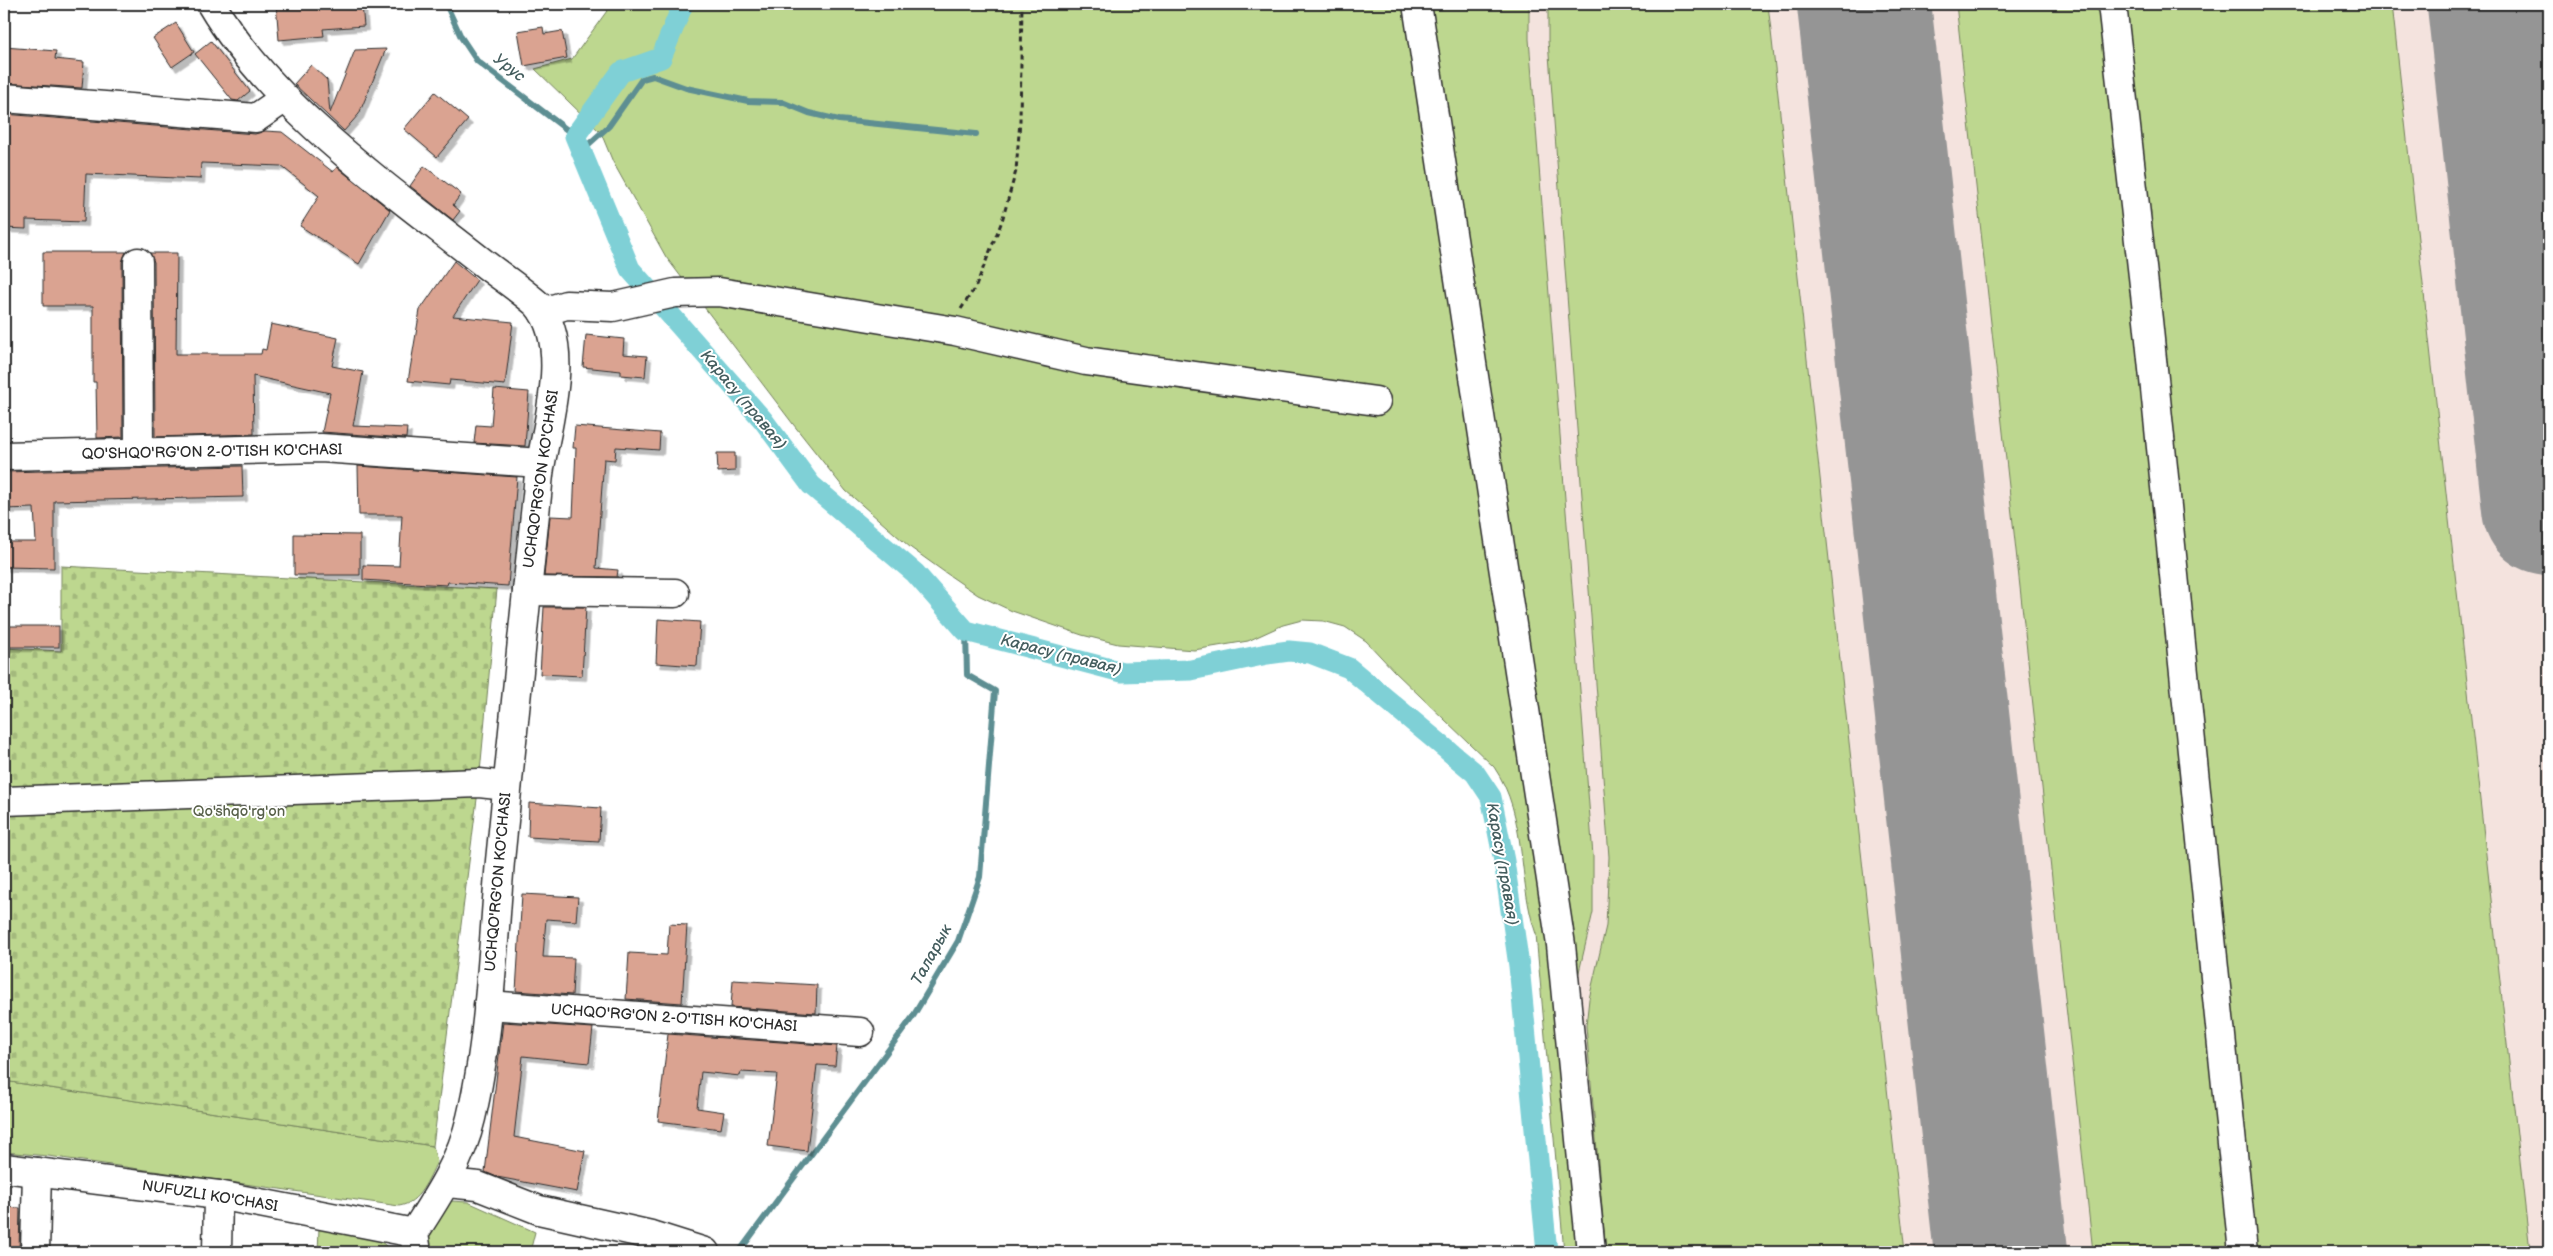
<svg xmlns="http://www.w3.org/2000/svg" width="2553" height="1256" viewBox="0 0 2553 1256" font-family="'Balsamiq Sans',sans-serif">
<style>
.built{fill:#f4e3de}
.grass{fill:#bdd78f;stroke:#74815d}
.cemetery{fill:url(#cemetery-stones);stroke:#74815d}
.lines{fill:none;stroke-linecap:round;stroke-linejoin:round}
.stream{stroke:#5d8e92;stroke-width:6}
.canal{stroke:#7fd0d6;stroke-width:21}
.runway{stroke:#959595;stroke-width:134}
.building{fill:#daa391;stroke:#2b2b2b;filter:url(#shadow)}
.minor-casing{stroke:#2b2b2b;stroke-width:31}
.path{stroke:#2b2b2b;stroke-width:3;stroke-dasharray:5 4;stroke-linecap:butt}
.minor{stroke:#fff;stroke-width:28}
.labels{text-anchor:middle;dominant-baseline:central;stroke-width:4;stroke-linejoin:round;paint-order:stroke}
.street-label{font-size:15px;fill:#2b2b2b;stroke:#fff}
.park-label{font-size:15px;fill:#575f49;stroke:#fff}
.water-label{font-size:16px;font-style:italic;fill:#445d5e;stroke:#fff}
</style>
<defs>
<pattern id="cemetery-stones" width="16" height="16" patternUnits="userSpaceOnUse" patternTransform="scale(1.25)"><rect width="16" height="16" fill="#bdd78f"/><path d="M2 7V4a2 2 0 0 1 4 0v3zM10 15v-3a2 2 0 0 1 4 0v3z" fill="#a3b97c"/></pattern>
<filter id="shadow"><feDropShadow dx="4.5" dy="4.5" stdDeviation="0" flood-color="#0004"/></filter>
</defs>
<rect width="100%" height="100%" fill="#fff"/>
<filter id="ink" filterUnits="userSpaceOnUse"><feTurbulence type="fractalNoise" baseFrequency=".02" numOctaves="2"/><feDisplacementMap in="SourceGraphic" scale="10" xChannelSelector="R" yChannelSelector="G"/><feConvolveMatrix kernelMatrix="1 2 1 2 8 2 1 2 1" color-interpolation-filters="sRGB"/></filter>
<g filter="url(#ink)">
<polygon class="built" points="1405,4 2549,4 2549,1252 1574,1252 1558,1031"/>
<g class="grass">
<path d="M 612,4 L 1405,4 L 1536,830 L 1578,1252 L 1564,1252 L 1536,934 C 1517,879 1528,817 1494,767 L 1395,672 L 1366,641 L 1345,627 L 1323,621 L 1302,620 L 1283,625 L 1248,641 L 1194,650 L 1118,644 L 1082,635 L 1012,611 L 978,595 L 943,571 L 911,548 L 846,491 L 793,424 L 666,257 L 613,162 L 601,133 L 535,69 L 572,59 Z"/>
<polygon points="1425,4 1529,4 1529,39 1593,856 1593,912 1576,985"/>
<polygon points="1548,4 1768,4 1905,1252 1606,1252 1586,1026 1589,999 1606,926 1609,857 1548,41"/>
<polygon points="1956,4 2392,4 2530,1252 2093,1252"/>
<path d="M 4,1081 L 433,1146 L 437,1162 C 428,1179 420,1203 399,1206 L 48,1156 L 4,1152 Z"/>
<polygon points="451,1201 468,1202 535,1232 530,1252 430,1252 429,1229"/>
<polygon points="319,1228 379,1240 393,1252 318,1252"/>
</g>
<polygon class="cemetery" points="61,566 497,589 479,783 433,1146 4,1081 4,648 61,651"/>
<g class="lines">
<g class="stream">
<polyline points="446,4 461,37 477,61 575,136"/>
<polyline points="581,151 609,126 642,79 653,76 686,88 748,101 782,102 809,113 839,120 976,134"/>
<polyline points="739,1252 912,1018 958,941 980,877 995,691 967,675 966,631"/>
</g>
<polyline class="canal" points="683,4 661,58 621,72 575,136 630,269 763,420 811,485 915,573 966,631 1122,672 1191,670 1267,654 1289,651 1310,653 1349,668 1475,773 1491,797 1504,861 1519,966 1547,1252"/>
<g class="runway">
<polyline points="1864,4 2001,1252"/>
<polyline points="2494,4 2549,508"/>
</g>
</g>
<g class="building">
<polygon points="276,4 362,4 364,26 323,29 324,36 279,40"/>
<polygon points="176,23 194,52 172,67 153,38"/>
<polygon points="543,27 544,34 562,31 567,58 524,66 518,31"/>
<polygon points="211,41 250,91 238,101 232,100 195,54"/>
<polygon points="4,47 56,51 55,59 84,62 82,88 4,83"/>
<polygon points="386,49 359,114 344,131 294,84 311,65 327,80 330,113 355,50"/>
<polygon points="435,92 468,120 437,157 404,129"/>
<polygon points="4,114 255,134 265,131 282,132 333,172 337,167 390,210 359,264 300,226 319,196 281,166 201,163 200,179 86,174 84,222 26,220 26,229 4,228"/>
<polygon points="424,166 461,194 453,205 460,211 453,220 410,186"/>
<polygon points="43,252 126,252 122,262 123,437 97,438 96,382 93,382 93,306 43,306"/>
<polygon points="150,253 177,253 176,354 261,354 262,349 266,350 271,324 338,338 332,366 363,372 353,426 407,428 406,438 322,432 330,393 253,376 254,434 155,437 154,262"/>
<polygon points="454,261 477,280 453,316 513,322 505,385 450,380 449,385 408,381 420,310"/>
<polygon points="586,335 624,339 623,354 647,356 645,377 621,375 621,371 583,367"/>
<polygon points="494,389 529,392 525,446 474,443 476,425 491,426"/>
<polygon points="575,426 660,433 659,450 616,447 615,460 604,459 596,568 618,570 617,577 544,576 550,516 573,517 576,448 573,448"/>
<polygon points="717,453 735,453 735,471 718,472"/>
<polygon points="242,466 243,497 54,501 54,568 4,567 4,542 36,542 34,508 4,509 4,472"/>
<polygon points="358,466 517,477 508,586 448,582 447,585 429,584 363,580 363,565 399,566 402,515 359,515"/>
<polygon points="294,534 360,535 360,575 294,575"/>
<polygon points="544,607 586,607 582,676 540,674"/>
<polygon points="658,619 700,622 697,666 656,663"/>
<rect x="4" y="626" width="55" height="21"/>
<polygon points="529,803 601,808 599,841 528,837"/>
<polygon points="522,894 578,897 576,921 546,919 543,957 574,958 572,995 516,991"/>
<polygon points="669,924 687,925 682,1003 626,999 629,953 667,955"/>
<polygon points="733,980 817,985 816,1013 731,1007"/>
<polygon points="503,1022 593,1028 589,1063 523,1056 514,1137 585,1151 577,1192 497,1177 485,1172"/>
<polygon points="668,1034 837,1046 835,1066 817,1065 807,1151 768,1146 777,1074 741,1072 740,1076 701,1072 697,1108 724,1112 721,1129 658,1121"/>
<polygon points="4,1207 20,1208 19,1252 4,1252"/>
</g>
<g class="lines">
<g class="minor-casing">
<g id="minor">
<path d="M 211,4 C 273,109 391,190 486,265 C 503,278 521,290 537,304 C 571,343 549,417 541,462 C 538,476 538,490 536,504 C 524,623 511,742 500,861 C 493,945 490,1037 471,1118 C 461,1161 438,1196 414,1233 L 417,1252"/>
<polyline points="1417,4 1561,945 1591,1252"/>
<polyline points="2112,4 2148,320 2243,1252"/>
<polyline points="4,98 256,118 285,98"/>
<polyline points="138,262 139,453"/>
<polyline points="543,312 566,305 613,307 675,293 719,292 955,331 1086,361 1376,401"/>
<polyline points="4,456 321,448 540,463"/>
<polyline points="527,591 675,593"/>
<polyline points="4,801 479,783 507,786"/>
<polyline points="488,1005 860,1032"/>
<polyline points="4,1168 218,1195 414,1233"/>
<polyline points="447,1183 478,1186 539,1210 651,1235 705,1252"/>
<polyline points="35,1252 37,1172"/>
<polyline points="217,1252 218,1195"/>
</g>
</g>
<polyline class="path" points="961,309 976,286 1002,221 1016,171 1020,121 1022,4"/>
<use href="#minor" class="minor"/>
</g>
</g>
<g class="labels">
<g class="street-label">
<text transform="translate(212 452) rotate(-1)">QO'SHQO'RG'ON 2-O'TISH KO'CHASI</text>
<text transform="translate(541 479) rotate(-82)">UCHQO'RG'ON KO'CHASI</text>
<text transform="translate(498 882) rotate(-85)">UCHQO'RG'ON KO'CHASI</text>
<text transform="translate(674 1018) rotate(4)">UCHQO'RG'ON 2-O'TISH KO'CHASI</text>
<text transform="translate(210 1196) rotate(9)">NUFUZLI KO'CHASI</text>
</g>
<g class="park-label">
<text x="239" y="811">Qo'shqo'rg'on</text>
</g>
<g class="water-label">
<text transform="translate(509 68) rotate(38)">Урус</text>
<text transform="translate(743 400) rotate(50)">Карасу (правая)</text>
<text transform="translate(1061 655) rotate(14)">Карасу (правая)</text>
<text transform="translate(1502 864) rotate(80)">Карасу (правая)</text>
<text transform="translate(932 955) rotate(-61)">Таларык</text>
</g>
</g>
<rect width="2553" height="1256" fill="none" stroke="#fff" stroke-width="20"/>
<rect x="10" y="10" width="2533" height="1236" fill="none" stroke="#2b2b2b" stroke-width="2" filter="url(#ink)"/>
</svg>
